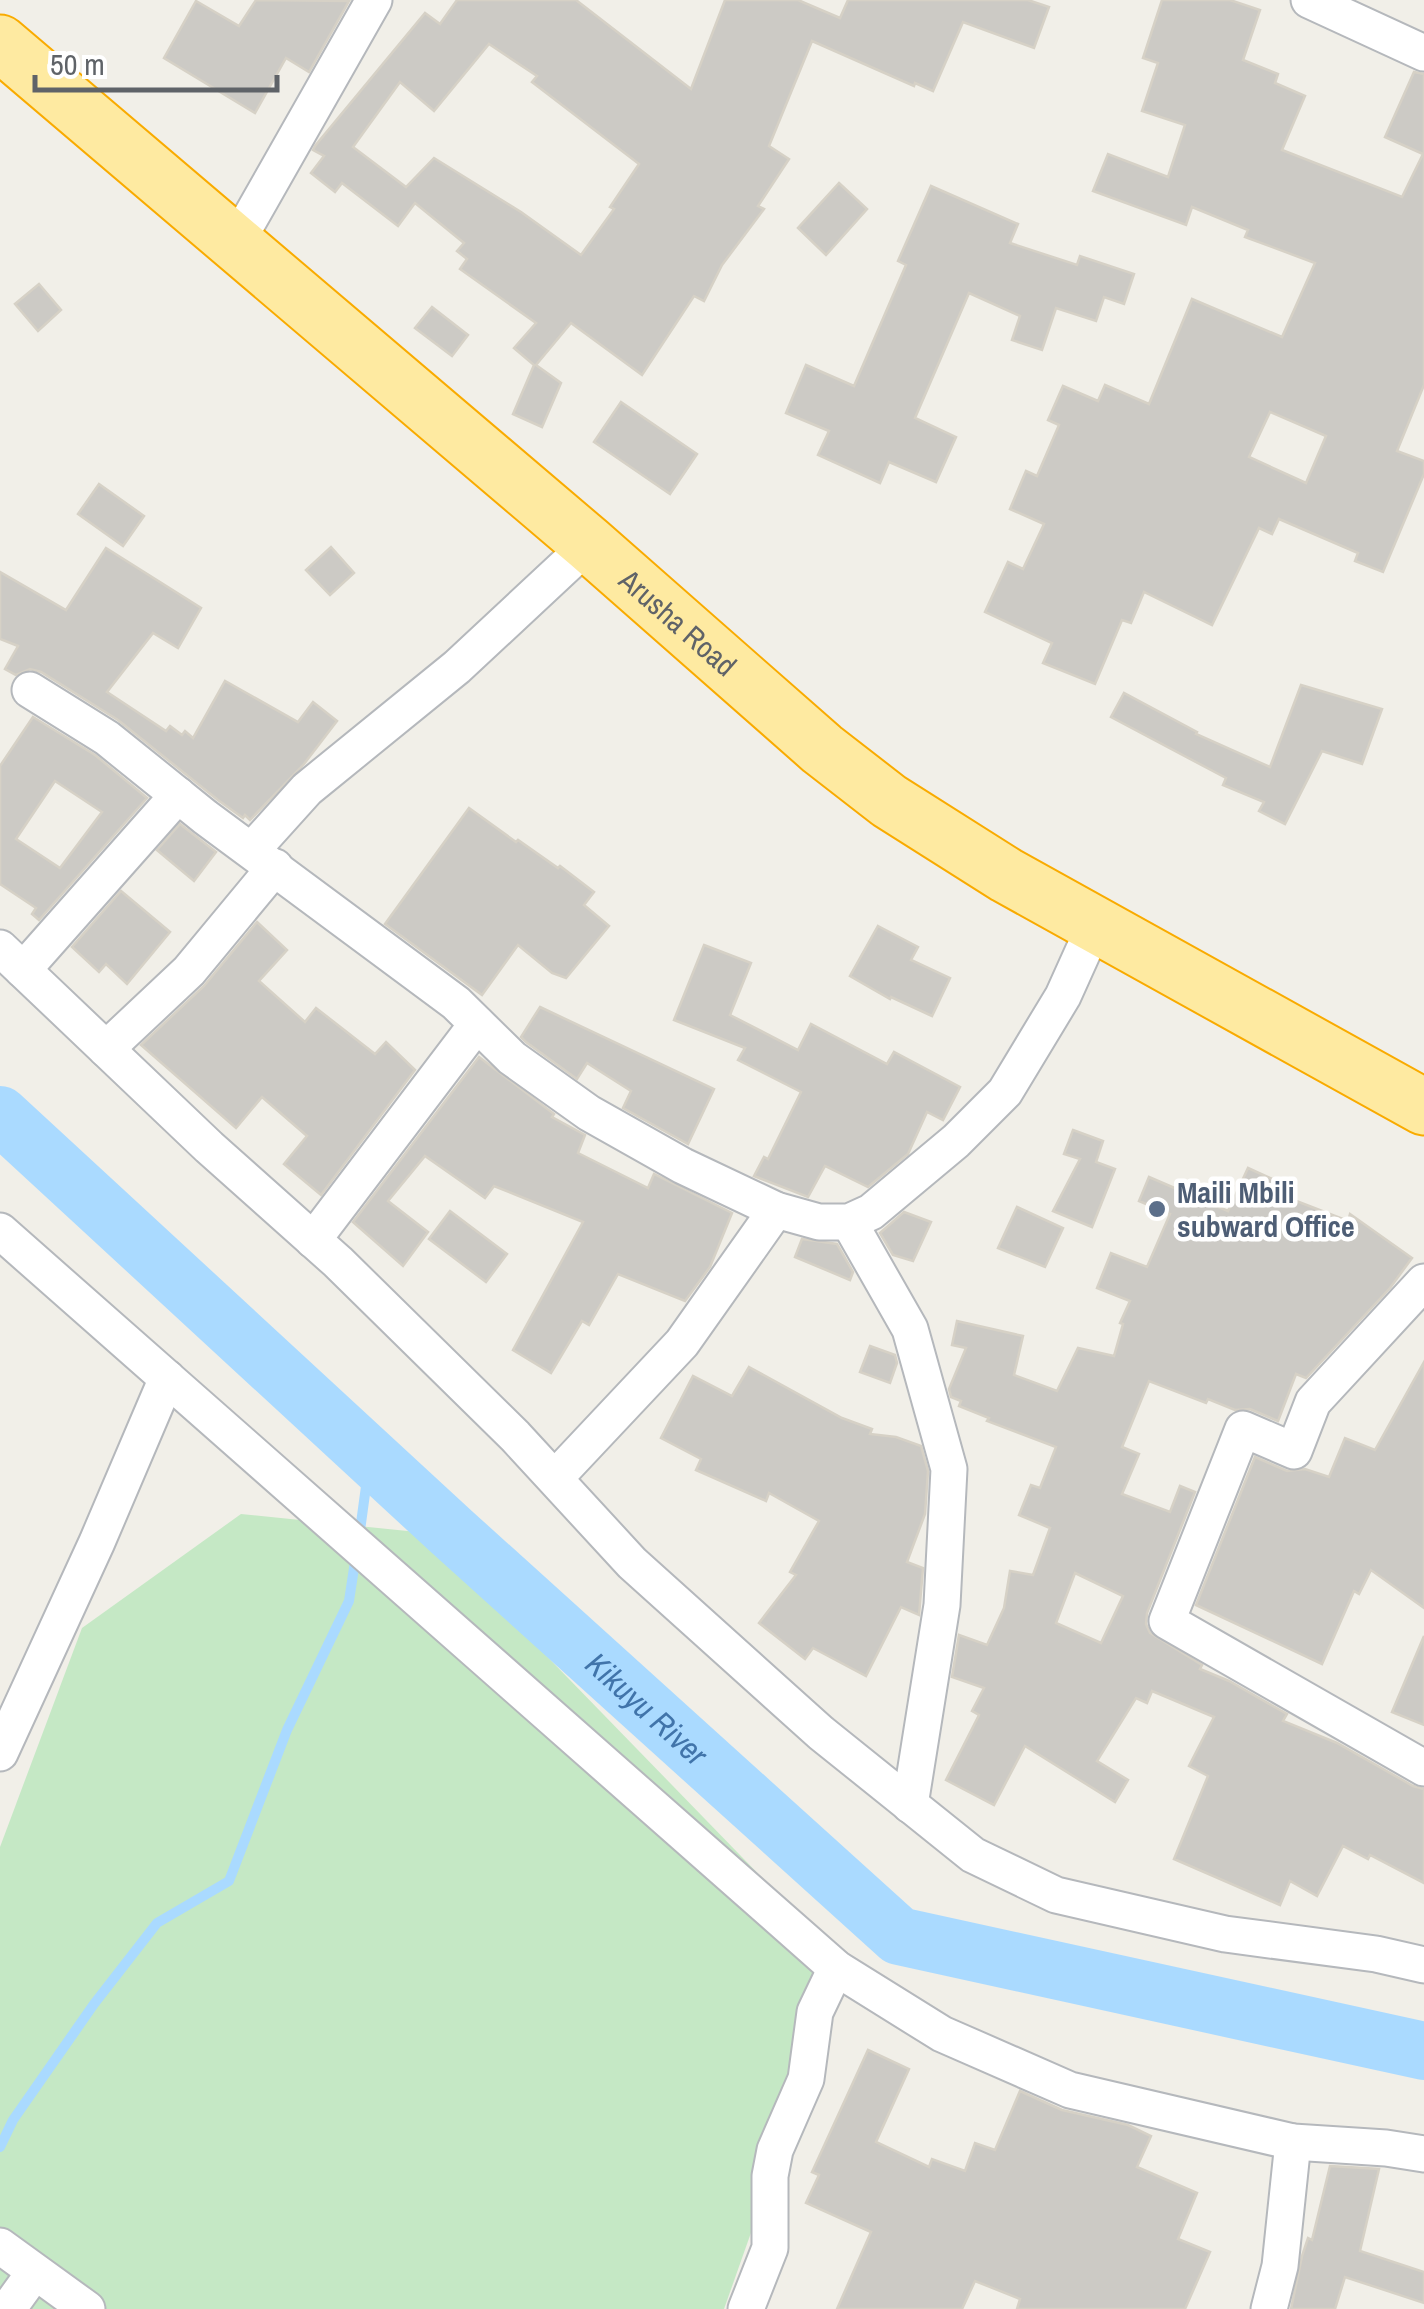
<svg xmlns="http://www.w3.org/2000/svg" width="1424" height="2309" viewBox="0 0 1424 2309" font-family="'Archivo Narrow',sans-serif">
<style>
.green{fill:#c5e8c5}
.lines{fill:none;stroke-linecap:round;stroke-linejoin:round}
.stream{stroke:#aadaff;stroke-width:10}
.river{stroke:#aadaff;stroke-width:58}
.building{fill:#cccac5;stroke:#d6d1c6;stroke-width:2.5;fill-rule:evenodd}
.minor-casing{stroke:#b5b8bc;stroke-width:39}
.trunk-casing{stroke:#f9ab00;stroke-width:59}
.minor{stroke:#fff;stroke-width:35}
.trunk{stroke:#feeaa1;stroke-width:55}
.service-dot{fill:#5c6f8a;stroke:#fff;stroke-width:4}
.labels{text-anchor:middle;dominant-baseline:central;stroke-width:9;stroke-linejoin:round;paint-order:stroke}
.street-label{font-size:30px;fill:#5f6368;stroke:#fff}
.service-label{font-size:30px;font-weight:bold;fill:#4e5e75;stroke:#fff;text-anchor:start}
.water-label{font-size:32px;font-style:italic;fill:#4174aa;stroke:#fff}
</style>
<rect width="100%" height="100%" fill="#f1efe8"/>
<polygon class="green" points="241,1514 427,1533 846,1964 724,2309 0,2309 0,1847 82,1628"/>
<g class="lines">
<g class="stream">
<polyline points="359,1538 370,1457"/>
<polyline points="0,2147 13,2120 94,2004 157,1923 229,1881 287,1730 349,1601 356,1555"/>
</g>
<path class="river" id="s1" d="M 0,1115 L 453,1533 L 899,1936 L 1424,2051"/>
</g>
<g class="building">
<polygon points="256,0 349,1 309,72 286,58 255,113 164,58 196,1 239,26"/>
<path d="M 457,0 L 576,0 L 691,89 L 725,0 L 798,0 L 840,18 L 848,0 L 1028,0 L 1049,7 L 1034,48 L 963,22 L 933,91 L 915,83 L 914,86 L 812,41 L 769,146 L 789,159 L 758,206 L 764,209 L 722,265 L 704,301 L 694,296 L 642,375 L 571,323 L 536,365 L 561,383 L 542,427 L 513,414 L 534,365 L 514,348 L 536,323 L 460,269 L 467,259 L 457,251 L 464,243 L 415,203 L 398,226 L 342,183 L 335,192 L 311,173 L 324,156 L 313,150 L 315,146 L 425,13 L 440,24 ZM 489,44 L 537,76 L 532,82 L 639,164 L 610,207 L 614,209 L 581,255 L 521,212 L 434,158 L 406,187 L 353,147 L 400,82 L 434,111 Z"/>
<path d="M 1162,0 L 1230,0 L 1260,10 L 1243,60 L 1278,74 L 1275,83 L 1305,96 L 1282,150 L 1402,197 L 1423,154 L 1385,137 L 1414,72 L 1424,74 L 1424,385 L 1397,451 L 1424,461 L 1424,474 L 1383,572 L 1355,561 L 1358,553 L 1279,519 L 1272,534 L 1259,528 L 1212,625 L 1144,592 L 1131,623 L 1122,620 L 1095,684 L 1043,663 L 1052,643 L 985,612 L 1008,562 L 1023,569 L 1044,524 L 1010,509 L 1026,471 L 1037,476 L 1059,425 L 1048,420 L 1063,386 L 1098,401 L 1105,385 L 1149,404 L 1192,299 L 1282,337 L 1315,263 L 1245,237 L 1248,230 L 1192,207 L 1186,225 L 1093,191 L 1108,154 L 1168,177 L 1185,125 L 1142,111 L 1158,63 L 1143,58 ZM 1270,412 L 1326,436 L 1306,483 L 1249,457 Z"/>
<polygon points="839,183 867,209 826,255 798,228"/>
<polygon points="931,186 1018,224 1010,243 1077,265 1080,256 1134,274 1124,304 1104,297 1096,321 1056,308 1042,350 1012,340 1020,316 969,293 915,418 956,437 936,482 889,462 880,483 818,455 829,431 786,413 806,365 854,386 906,265 898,261"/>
<polygon points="39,284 61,310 38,331 15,304"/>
<polygon points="432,307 468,335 452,356 415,328"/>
<polygon points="621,402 697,454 670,494 594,442"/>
<polygon points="99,484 144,516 123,546 78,514"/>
<polygon points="331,547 354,573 330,595 306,570"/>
<polygon points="106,548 201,608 178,648 153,633 107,692 166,731 170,726 182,735 185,731 193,738 225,681 298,722 313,702 337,721 304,764 250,820 245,815 243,818 218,800 118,720 41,672 30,669 16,675 5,669 18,646 0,639 0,572 66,610"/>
<polygon points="1301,685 1382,709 1362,764 1322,751 1285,824 1259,811 1264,802 1223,785 1226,778 1111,717 1124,693 1197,732 1196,734 1270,767"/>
<path d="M 33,717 L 95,755 L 147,798 L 39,920 L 32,914 L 36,908 L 0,884 L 0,766 ZM 55,781 L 102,812 L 60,868 L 16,839 Z"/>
<polygon points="469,808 516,842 518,840 558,868 560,866 594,892 584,905 609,926 566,978 552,973 518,945 482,995 385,924"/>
<polygon points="180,824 216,852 194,881 157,850"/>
<polygon points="121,891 170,932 127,984 106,964 99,972 72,947"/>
<polygon points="257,922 287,950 259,981 305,1022 316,1008 375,1054 386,1042 415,1070 321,1195 284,1164 307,1136 262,1097 236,1128 141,1045 204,986"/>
<polygon points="878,926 918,947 911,960 950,978 932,1016 891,997 890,999 850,976"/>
<polygon points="704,945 751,963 730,1015 798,1050 811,1024 887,1064 894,1052 960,1087 943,1120 927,1112 908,1154 868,1187 825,1166 808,1197 754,1176 764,1157 768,1159 801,1092 738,1060 745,1048 674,1020"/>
<polygon points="540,1007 714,1089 688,1144 623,1108 631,1091 587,1063 577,1079 526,1042 521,1037"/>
<polygon points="479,1057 554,1114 552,1117 585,1135 578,1153 648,1188 654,1174 732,1213 710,1267 685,1301 618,1274 589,1325 582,1321 551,1373 513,1350 583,1222 494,1186 485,1198 425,1156 388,1201 428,1232 403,1266 353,1222"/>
<polygon points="1073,1130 1103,1141 1096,1162 1115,1169 1092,1227 1053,1211 1080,1159 1064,1154"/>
<path d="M 1248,1168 L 1290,1187 L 1286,1197 L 1348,1221 L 1350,1214 L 1412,1258 L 1390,1288 L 1306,1378 L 1296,1374 L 1278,1421 L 1250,1409 L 1235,1410 L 1208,1399 L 1206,1403 L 1149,1381 L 1122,1447 L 1139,1454 L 1122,1494 L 1170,1512 L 1180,1486 L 1195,1492 L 1147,1613 L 1146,1624 L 1150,1633 L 1202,1665 L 1200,1669 L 1229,1681 L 1287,1714 L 1283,1721 L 1337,1743 L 1413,1786 L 1424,1789 L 1424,1883 L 1370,1855 L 1368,1859 L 1343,1846 L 1317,1896 L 1290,1881 L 1280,1905 L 1174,1859 L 1208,1776 L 1189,1766 L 1214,1717 L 1152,1691 L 1147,1703 L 1136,1698 L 1097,1761 L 1128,1780 L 1115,1802 L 1025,1746 L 994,1805 L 946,1780 L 979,1715 L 972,1711 L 984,1688 L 952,1677 L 959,1635 L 987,1645 L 1004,1608 L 1010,1571 L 1033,1575 L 1050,1528 L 1019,1515 L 1031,1485 L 1040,1488 L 1056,1447 L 987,1421 L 989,1418 L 959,1406 L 961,1401 L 951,1397 L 949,1389 L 966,1348 L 952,1345 L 957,1321 L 1023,1336 L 1014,1375 L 1057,1391 L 1078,1348 L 1114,1356 L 1123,1324 L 1120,1323 L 1130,1301 L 1097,1288 L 1111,1253 L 1147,1267 L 1170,1214 L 1139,1201 L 1149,1177 L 1228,1211 ZM 1075,1573 L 1123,1596 L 1101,1643 L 1056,1623 Z"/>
<polygon points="1017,1207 1063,1228 1045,1267 998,1248"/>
<polygon points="450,1211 507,1254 486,1282 429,1239"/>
<polygon points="904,1212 931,1222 913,1261 893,1255 880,1233"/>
<polygon points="802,1239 837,1244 853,1272 850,1280 795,1257"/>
<polygon points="870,1346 895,1355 897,1363 890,1383 860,1372"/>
<polygon points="1424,1362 1424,1608 1371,1570 1359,1594 1354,1591 1322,1664 1196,1605 1255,1457 1287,1471 1305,1469 1329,1477 1345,1438 1375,1450"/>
<polygon points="749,1367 842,1418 872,1429 870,1434 896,1437 921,1446 928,1471 925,1514 907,1562 923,1568 919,1615 901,1607 866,1676 813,1648 805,1659 759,1623 796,1575 790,1572 819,1521 769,1493 766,1501 696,1470 701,1459 661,1438 693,1376 732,1396"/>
<polygon points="1424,1636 1424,1725 1392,1712"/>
<polygon points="868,2050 909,2069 876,2142 929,2167 932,2159 965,2171 975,2143 995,2150 1020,2091 1062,2110 1128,2125 1151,2136 1137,2167 1197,2193 1178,2239 1210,2252 1185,2309 1017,2309 1020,2299 975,2281 962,2309 837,2309 871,2232 806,2203 819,2175 812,2172"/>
<polygon points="1330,2166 1379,2169 1360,2251 1424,2272 1424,2303 1345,2277 1335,2309 1291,2309 1302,2256 1308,2238 1312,2240"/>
</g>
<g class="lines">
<g class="minor-casing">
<g id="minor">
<polyline points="1309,0 1424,53"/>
<polyline points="236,243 374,0"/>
<polyline points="30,690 107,738 205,817 456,1003 512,1058 589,1113 683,1166 776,1210 819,1222 849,1222 871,1212 956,1141 1005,1092 1063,996 1095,925"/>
<polyline points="252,850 307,789 457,667 589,544"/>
<polyline points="0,948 209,1147 338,1262 515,1436 632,1563 821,1733 973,1855 1056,1895 1225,1934 1376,1954 1424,1965"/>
<polyline points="23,970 178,795"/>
<polyline points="106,1049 189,971 275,867"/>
<polyline points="849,1222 910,1329 949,1469 942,1605 910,1805"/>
<polyline points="0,1231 836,1968 942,2034 1070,2090 1293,2142 1386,2148 1424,2154"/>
<polyline points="313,1240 477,1024"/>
<polyline points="1424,1282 1313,1402 1294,1451 1243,1429 1167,1621 1424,1768"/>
<polyline points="555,1478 682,1343 776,1210"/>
<polyline points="0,1753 97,1542 167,1378"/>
<polyline points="0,2246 87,2309"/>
<polyline points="8,2309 34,2273"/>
<polyline points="746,2309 770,2248 770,2176 775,2150 806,2079 815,2012 836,1968"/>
<polyline points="1269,2309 1280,2266 1293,2142"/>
</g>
</g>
<g class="trunk-casing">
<g id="trunk">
<path id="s2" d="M 0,43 L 589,544 L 822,749 L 889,801 L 1006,875 L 1424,1107"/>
</g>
</g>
<use href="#minor" class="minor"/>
<use href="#trunk" class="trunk"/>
</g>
<circle class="service-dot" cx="1157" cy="1209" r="10"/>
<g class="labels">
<g class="street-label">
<text stroke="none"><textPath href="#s2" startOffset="892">Arusha Road</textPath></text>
</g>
<g class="service-label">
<text x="1177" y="1192">Maili Mbili<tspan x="1177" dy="34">subward Office</tspan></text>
</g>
<g class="water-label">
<text stroke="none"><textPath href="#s1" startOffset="878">Kikuyu River</textPath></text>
</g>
</g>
<path d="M35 75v15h242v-15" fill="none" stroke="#5f6368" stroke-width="5"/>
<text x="50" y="75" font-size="30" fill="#5f6368" stroke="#ffffff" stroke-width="8" paint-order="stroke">50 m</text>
</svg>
